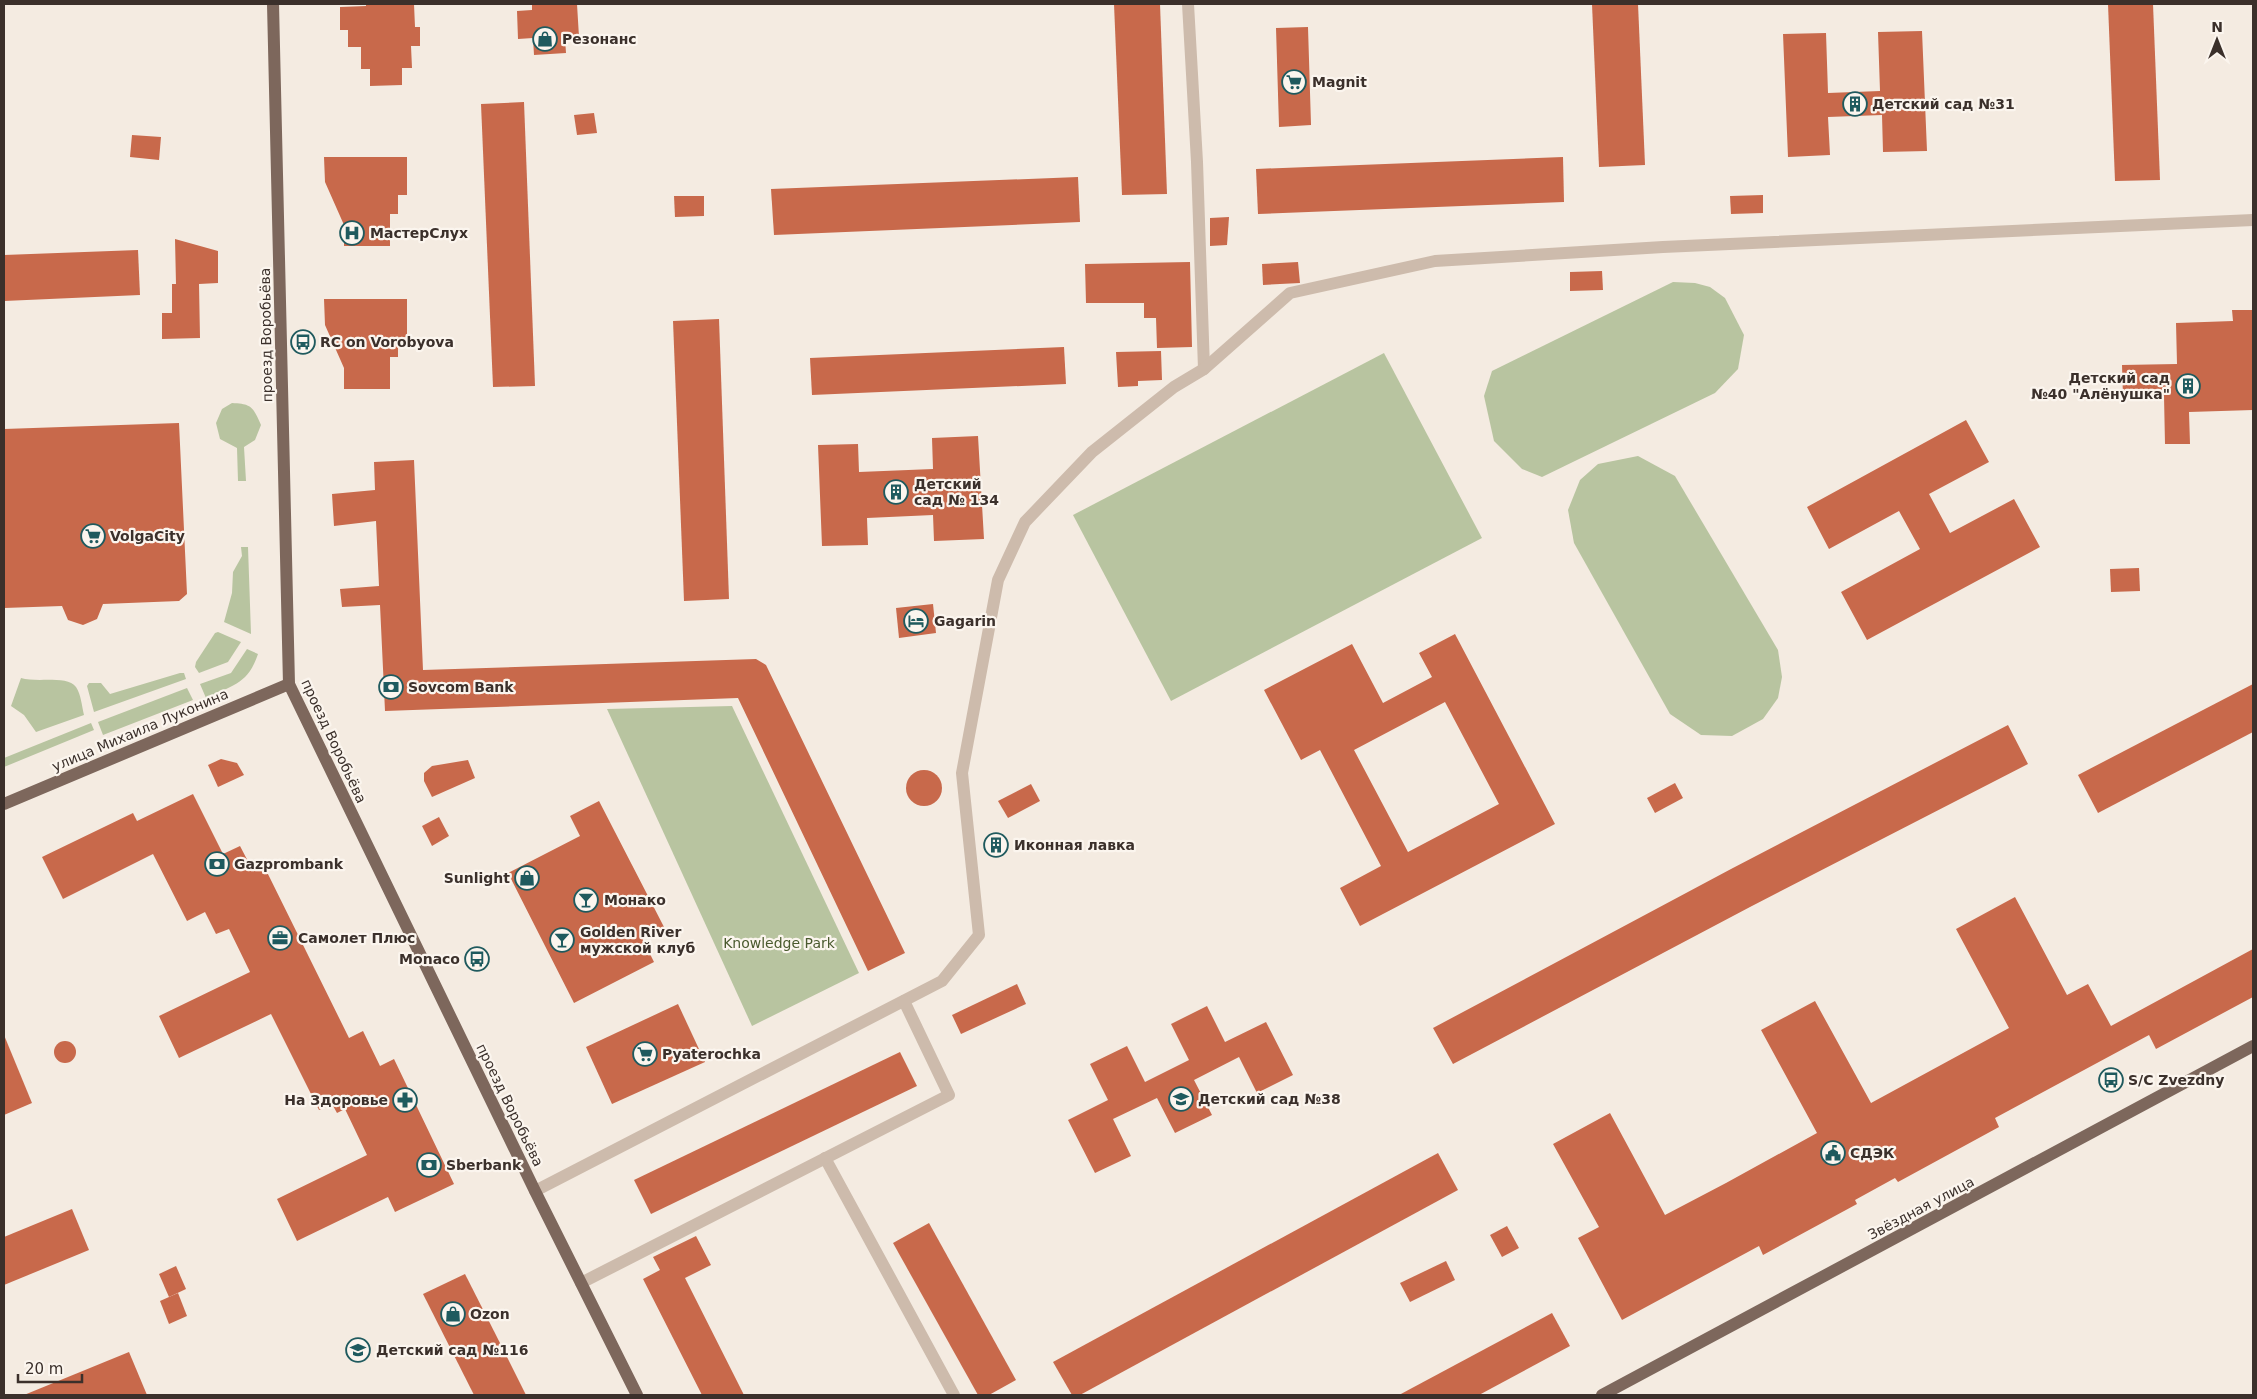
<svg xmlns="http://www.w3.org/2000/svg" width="2257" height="1399" viewBox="0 0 2257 1399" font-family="'DejaVu Sans',sans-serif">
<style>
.green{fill:#b8c4a0}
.building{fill:#c8694b;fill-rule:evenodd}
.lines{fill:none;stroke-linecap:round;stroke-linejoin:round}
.minor{stroke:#cdbbac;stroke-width:12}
.major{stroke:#7d675c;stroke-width:12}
.labels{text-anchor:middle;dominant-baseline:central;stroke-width:4.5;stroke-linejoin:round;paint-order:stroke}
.poi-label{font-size:14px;font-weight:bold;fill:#3b302b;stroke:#fbf5ee;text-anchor:start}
.street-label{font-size:14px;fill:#3b302b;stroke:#fbf5ee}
.park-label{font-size:14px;fill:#4a5a2e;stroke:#fbf5ee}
</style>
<rect width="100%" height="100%" fill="#f4ebe1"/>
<g class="green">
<polygon points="1673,282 1695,283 1710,287 1725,298 1744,335 1738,369 1715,393 1542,477 1522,469 1494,441 1484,396 1492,371"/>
<polygon points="1384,353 1482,538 1171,701 1073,515"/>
<path d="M 232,403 C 252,404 253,407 261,425 L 255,440 L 244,447 L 246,481 L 238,481 L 237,448 L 220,439 L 216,423 L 222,409 Z"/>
<polygon points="1638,456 1675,476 1778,650 1782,677 1778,698 1763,719 1732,736 1701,735 1670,714 1574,543 1568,510 1580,480 1598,464"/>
<polygon points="241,547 248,547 251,634 224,622 232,593 233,572 242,556"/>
<polygon points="218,632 241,642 228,662 199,673 195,667 196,662 215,633"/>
<path d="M 247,649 L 258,654 C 248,684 233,685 206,698 L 200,684 L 231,673 Z"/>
<polygon points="180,673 184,673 186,679 94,712 87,686 89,683 101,683 110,694"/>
<path d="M 21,678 C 36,683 67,675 76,687 C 81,694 82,707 84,715 L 36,732 L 24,715 L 11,706 Z"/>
<polygon points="187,688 193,700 103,735 98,722"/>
<polygon points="732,706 859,973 752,1026 607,709"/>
<polygon points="91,723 94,730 4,767 4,758"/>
</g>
<g class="building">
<polygon points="366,4 414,4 415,27 420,27 420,46 411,46 412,68 402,68 402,85 370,86 370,69 361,69 361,47 348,47 348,30 340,30 340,7 366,6"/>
<polygon points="532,4 577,4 579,37 565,38 566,53 534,55 533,38 518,39 517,11 532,10"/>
<polygon points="1114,4 1160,4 1167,194 1122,195"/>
<polygon points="1592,4 1638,4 1645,165 1599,167"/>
<polygon points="2108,4 2153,4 2160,180 2115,181"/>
<polygon points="1308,27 1311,125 1279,127 1276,28"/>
<polygon points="1922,31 1927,151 1883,152 1882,115 1828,117 1830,155 1788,157 1783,34 1826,33 1828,93 1880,91 1878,32"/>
<polygon points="524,102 535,386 493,387 481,104"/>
<polygon points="594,113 597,133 577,135 574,115"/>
<polygon points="132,135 161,137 159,160 130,157"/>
<polygon points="324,157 407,157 407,195 398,195 398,214 390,214 390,246 344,246 344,225 325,182"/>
<polygon points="1563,157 1564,202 1258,214 1256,169"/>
<polygon points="1078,177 1080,222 774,235 771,189"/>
<polygon points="1763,195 1763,213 1731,214 1730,196"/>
<polygon points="674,196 704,196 704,216 675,217"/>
<polygon points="1229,217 1227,245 1210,246 1210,218"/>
<polygon points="175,239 218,251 218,283 199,284 200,338 162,339 162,313 172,313 172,284 176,284"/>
<polygon points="138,250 140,295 4,301 4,255"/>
<polygon points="1190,262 1192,347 1157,348 1156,318 1144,318 1144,303 1086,303 1085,264"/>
<polygon points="1298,262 1300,283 1263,285 1262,264"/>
<polygon points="1602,271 1603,290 1570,291 1570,272"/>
<polygon points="324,299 407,299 407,337 398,338 398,357 390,357 390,389 344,389 344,368 325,325"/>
<polygon points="2232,310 2253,310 2253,410 2189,412 2190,444 2165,444 2164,396 2123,397 2122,365 2177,364 2176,323 2233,321"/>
<polygon points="719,319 729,599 684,601 673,321"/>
<polygon points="1064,347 1066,384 812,395 810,358"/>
<polygon points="1161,351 1162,380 1138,381 1138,386 1118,387 1116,352"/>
<polygon points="1966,420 1989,462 1929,494 1950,533 2014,499 2040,547 1867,640 1841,592 1920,549 1899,511 1829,549 1807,507"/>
<polygon points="179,423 187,594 179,601 103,604 97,619 83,625 68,620 62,606 4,608 4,429"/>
<polygon points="978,436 984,539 934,541 933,515 867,518 868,545 822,546 818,445 858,444 859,472 933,469 932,438"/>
<polygon points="414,460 423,670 756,659 766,665 905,953 868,971 738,698 385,711 380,605 342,607 340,589 379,586 376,521 334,526 332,494 375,490 374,462"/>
<polygon points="2139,568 2140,591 2111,592 2110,569"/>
<polygon points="933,604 936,633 899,638 896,608"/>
<path d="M 1455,634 L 1555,824 L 1360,926 L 1340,888 L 1381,866 L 1320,750 L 1301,760 L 1264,690 L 1352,644 L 1383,703 L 1432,677 L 1419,653 ZM 1445,702 L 1499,804 L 1408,852 L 1354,750 Z"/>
<polygon points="2253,684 2253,732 2098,813 2078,775"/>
<polygon points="2008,725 2028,764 1750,907 1453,1064 1433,1028 1731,869"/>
<polygon points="221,759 237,763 244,775 218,787 208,765"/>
<polygon points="468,760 475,778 432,797 424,781 424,773 432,766"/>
<circle cx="924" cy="788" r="18"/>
<polygon points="1675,783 1683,798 1655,813 1647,798"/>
<polygon points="1031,784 1040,801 1008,818 998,801"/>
<polygon points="193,794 223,854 240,846 252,869 263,864 349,1038 363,1031 380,1066 394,1059 454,1184 395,1212 388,1197 297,1241 277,1199 367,1155 345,1109 337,1113 332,1104 319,1110 271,1014 179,1058 159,1016 250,972 229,929 216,934 205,912 187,921 153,854 63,899 42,857 133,813 137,821"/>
<polygon points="599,801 664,927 642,938 654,962 574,1003 508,873 580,836 570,816"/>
<polygon points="439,817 449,836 432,846 422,826"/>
<polygon points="2015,897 2067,995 2088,984 2111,1026 2253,949 2253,997 2156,1049 2149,1035 1995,1118 1999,1127 1898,1182 1895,1178 1855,1200 1857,1204 1763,1255 1759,1246 1622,1320 1578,1238 1599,1227 1553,1144 1610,1113 1665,1215 1726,1183 1817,1133 1761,1030 1815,1001 1871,1103 2009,1028 1956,929"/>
<polygon points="1017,984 1026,1004 961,1034 952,1015"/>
<polygon points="678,1004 705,1062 612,1104 586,1047"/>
<polygon points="1207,1006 1225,1042 1266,1022 1293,1075 1257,1093 1239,1057 1194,1080 1212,1115 1175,1133 1157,1098 1113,1119 1131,1156 1095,1173 1068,1120 1108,1100 1090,1064 1127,1046 1145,1082 1189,1060 1171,1024"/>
<polygon points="4,1035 32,1103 4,1115"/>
<circle cx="65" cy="1052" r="11"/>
<polygon points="900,1052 917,1086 651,1214 634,1180"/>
<polygon points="1438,1153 1458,1190 1080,1395 1072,1395 1053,1362"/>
<polygon points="72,1209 89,1250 4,1285 4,1237"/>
<polygon points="929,1223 1016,1380 989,1395 978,1395 893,1243"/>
<polygon points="1507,1226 1519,1248 1502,1257 1490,1235"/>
<polygon points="696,1236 711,1265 685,1278 744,1395 702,1395 643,1279 660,1270 653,1257"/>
<polygon points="1446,1261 1455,1280 1410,1302 1400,1283"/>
<polygon points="176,1266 186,1289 169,1297 159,1274"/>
<polygon points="465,1274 501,1345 526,1395 474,1395 423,1294"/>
<polygon points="178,1293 187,1316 169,1324 160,1301"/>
<polygon points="1552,1313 1570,1346 1479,1395 1399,1395"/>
<polygon points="129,1352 147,1395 24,1395"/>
</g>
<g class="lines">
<g class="minor">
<polyline points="1188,4 1197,162 1204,369"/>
<polyline points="825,1158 954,1395"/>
<polyline points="535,1191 942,981 979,935 962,773 998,580 1025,522 1092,452 1174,387 1204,369 1290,293 1435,261 1663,247 2253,220"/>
<polyline points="581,1283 949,1095 904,1001"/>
</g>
<g class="major">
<polyline points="273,4 289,684 535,1191 637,1395"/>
<polyline points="4,804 289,684"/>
<polyline points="1602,1395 2253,1046"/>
</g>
</g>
<defs>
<g id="shop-ring" transform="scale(1.25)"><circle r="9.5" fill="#fbf5ee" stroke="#1f5a5e" stroke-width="1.5"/><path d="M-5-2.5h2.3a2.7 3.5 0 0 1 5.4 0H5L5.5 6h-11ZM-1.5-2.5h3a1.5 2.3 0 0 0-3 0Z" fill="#1f5a5e"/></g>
<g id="supermarket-ring" transform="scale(1.25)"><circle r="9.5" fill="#fbf5ee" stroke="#1f5a5e" stroke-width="1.5"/><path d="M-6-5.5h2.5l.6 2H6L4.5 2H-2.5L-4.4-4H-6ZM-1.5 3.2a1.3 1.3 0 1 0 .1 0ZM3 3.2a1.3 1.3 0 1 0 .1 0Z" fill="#1f5a5e"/></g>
<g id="building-ring" transform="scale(1.25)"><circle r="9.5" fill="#fbf5ee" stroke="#1f5a5e" stroke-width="1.5"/><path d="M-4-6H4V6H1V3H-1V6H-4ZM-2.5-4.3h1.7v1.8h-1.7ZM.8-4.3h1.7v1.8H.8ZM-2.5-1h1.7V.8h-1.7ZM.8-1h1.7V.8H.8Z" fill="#1f5a5e"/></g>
<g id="hospital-ring" transform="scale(1.25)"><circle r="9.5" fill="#fbf5ee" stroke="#1f5a5e" stroke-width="1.5"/><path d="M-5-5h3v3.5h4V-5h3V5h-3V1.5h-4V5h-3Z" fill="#1f5a5e"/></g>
<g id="bus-ring" transform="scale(1.25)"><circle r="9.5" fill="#fbf5ee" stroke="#1f5a5e" stroke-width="1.5"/><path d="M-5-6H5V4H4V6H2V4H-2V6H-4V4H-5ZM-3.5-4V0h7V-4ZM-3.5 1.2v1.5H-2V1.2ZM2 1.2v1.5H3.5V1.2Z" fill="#1f5a5e"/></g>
<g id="hotel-ring" transform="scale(1.25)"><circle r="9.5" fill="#fbf5ee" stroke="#1f5a5e" stroke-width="1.5"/><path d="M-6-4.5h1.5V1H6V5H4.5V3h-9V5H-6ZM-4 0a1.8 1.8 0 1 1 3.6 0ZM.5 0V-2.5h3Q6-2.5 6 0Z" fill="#1f5a5e"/></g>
<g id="bank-ring" transform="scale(1.25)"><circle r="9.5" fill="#fbf5ee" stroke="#1f5a5e" stroke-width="1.5"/><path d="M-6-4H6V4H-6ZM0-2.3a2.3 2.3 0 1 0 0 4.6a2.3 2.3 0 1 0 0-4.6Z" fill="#1f5a5e"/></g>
<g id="bar-ring" transform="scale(1.25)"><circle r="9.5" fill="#fbf5ee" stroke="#1f5a5e" stroke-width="1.5"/><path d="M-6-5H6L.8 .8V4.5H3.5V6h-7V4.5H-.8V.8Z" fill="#1f5a5e"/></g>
<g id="office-ring" transform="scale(1.25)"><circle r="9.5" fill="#fbf5ee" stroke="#1f5a5e" stroke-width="1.5"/><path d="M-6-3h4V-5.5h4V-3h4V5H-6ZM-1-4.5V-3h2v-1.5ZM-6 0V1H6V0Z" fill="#1f5a5e"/></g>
<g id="school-ring" transform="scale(1.25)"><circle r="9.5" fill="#fbf5ee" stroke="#1f5a5e" stroke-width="1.5"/><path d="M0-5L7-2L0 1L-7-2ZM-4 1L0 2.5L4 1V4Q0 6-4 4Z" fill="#1f5a5e"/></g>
<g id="pharmacy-ring" transform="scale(1.25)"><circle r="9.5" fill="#fbf5ee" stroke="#1f5a5e" stroke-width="1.5"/><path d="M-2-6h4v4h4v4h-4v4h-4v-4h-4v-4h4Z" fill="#1f5a5e"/></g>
<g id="civic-ring" transform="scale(1.25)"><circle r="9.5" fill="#fbf5ee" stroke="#1f5a5e" stroke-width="1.5"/><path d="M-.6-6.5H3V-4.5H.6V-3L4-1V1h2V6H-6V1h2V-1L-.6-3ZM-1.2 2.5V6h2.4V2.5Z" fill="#1f5a5e"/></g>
</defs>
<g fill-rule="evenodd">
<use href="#shop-ring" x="545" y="39"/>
<use href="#supermarket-ring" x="1294" y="82"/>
<use href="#building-ring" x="1855" y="104"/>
<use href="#hospital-ring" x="352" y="233"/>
<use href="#bus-ring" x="303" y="342"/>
<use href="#building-ring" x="2188" y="386"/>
<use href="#building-ring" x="896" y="492"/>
<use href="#supermarket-ring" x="93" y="536"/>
<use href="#hotel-ring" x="916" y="621"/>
<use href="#bank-ring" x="391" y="687"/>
<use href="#building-ring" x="996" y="845"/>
<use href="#bank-ring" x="217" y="864"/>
<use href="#shop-ring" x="527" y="878"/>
<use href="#bar-ring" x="586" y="900"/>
<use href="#office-ring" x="280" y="938"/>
<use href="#bar-ring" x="562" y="940"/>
<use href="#bus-ring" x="477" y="959"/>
<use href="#supermarket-ring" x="645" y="1054"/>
<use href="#bus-ring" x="2111" y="1080"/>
<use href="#school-ring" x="1181" y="1099"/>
<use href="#pharmacy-ring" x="405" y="1100"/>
<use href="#civic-ring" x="1833" y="1153"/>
<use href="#bank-ring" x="429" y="1165"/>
<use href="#shop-ring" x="453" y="1314"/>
<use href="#school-ring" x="358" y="1350"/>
</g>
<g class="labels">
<g class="poi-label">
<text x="562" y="39">Резонанс</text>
<text x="1312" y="82">Magnit</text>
<text x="1872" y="104">Детский сад №31</text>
<text x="370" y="233">МастерСлух</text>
<text x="320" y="342">RC on Vorobyova</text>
<text x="2170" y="378" text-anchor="end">Детский сад<tspan x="2170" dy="16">№40 "Алёнушка"</tspan></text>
<text x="914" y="484">Детский<tspan x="914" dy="16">сад № 134</tspan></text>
<text x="110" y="536">VolgaCity</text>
<text x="934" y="621">Gagarin</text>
<text x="408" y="687">Sovcom Bank</text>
<text x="1014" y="845">Иконная лавка</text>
<text x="234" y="864">Gazprombank</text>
<text x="510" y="878" text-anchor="end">Sunlight</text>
<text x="604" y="900">Монако</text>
<text x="580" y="932">Golden River<tspan x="580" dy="16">мужской клуб</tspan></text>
<text x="298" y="938">Самолет Плюс</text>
<text x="460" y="959" text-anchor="end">Monaco</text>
<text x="662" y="1054">Pyaterochka</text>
<text x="2128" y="1080">S/C Zvezdny</text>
<text x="1198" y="1099">Детский сад №38</text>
<text x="388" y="1100" text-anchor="end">На Здоровье</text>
<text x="1850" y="1153">СДЭК</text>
<text x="446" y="1165">Sberbank</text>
<text x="470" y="1314">Ozon</text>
<text x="376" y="1350">Детский сад №116</text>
</g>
<g class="street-label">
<text transform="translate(266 335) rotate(-91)">проезд Воробьёва</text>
<text transform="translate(140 730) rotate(-23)">улица Михаила Луконина</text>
<text transform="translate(334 741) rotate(65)">проезд Воробьёва</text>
<text transform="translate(510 1105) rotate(64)">проезд Воробьёва</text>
<text transform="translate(1921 1208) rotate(-28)">Звёздная улица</text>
</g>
<g class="park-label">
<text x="779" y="943">Knowledge Park</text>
</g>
</g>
<rect width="2257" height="1399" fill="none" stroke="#3b302b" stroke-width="10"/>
<g transform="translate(2217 40)" stroke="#fbf5ee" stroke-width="4" paint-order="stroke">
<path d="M0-4L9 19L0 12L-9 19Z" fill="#3b302b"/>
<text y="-8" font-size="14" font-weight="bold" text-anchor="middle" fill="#3b302b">N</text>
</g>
<path d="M18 1374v8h64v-8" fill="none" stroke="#3b302b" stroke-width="2.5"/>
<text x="25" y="1374" font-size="15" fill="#3b302b" stroke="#fbf5ee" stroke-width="4" paint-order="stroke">20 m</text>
</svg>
